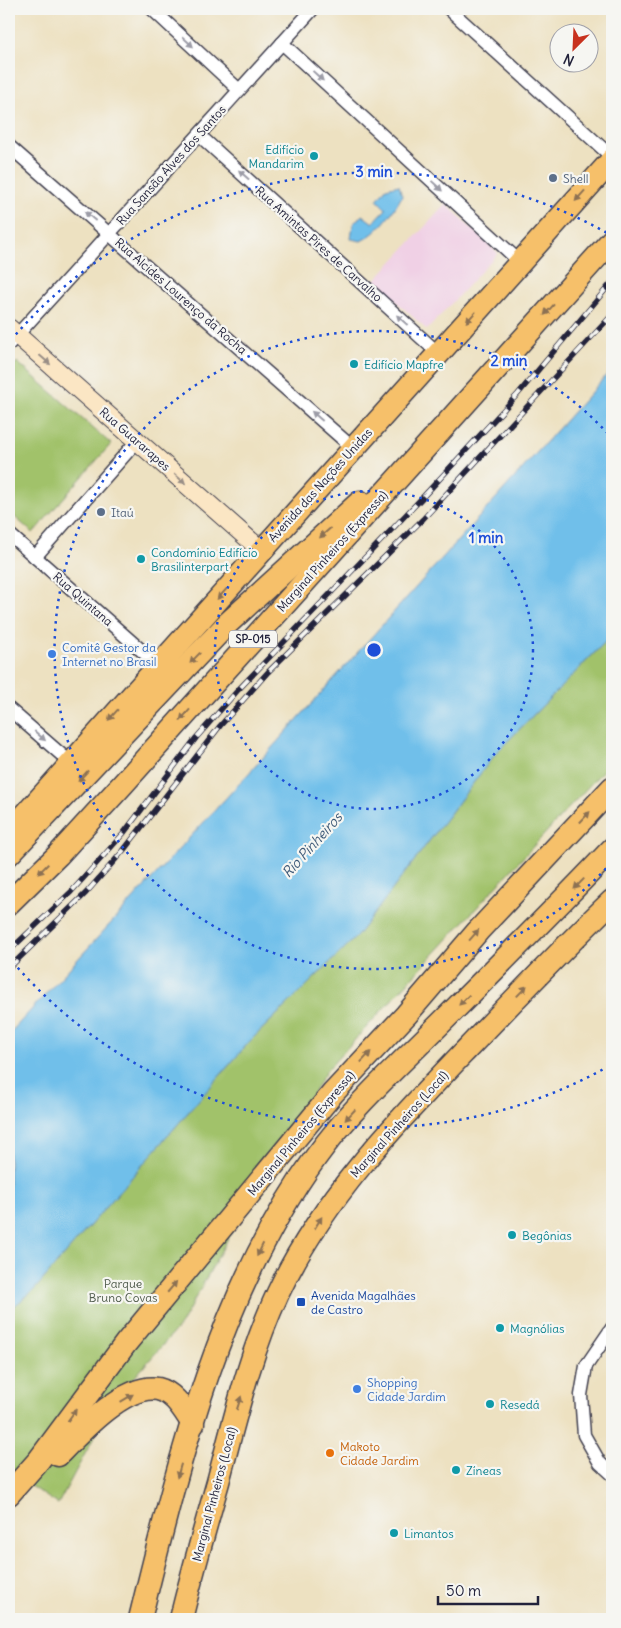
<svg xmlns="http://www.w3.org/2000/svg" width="621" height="1628" viewBox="0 0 621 1628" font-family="Delius,sans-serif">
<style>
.built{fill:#f0d0e5}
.green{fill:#a1c26a;stroke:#627252}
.water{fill:#6fbfea;stroke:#487092}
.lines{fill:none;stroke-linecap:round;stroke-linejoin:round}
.street-casing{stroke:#403f4f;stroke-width:15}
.secondary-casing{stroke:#403f4f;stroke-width:20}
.highway-casing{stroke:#403f4f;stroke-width:25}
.street{stroke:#fff;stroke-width:12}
.secondary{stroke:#fbe6c4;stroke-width:18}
.highway{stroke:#f6c06b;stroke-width:22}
.rail-casing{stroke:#22223b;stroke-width:5.5}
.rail{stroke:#f6f6f2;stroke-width:4;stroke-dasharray:11;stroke-linecap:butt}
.oneway{fill:#9c9ca7}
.oneway2{fill:#8c7153}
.oneway3{fill:#998e86}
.ring{fill:none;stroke:#1d4ed8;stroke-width:2.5;stroke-dasharray:2.5 5}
.culture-dot{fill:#0f9aa8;stroke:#f6f6f2;stroke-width:2}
.service-dot{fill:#5c6f8a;stroke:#f6f6f2;stroke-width:2}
.shop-dot{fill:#3f7fe0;stroke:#f6f6f2;stroke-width:2}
.transit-dot{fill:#1a4fb4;stroke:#f6f6f2;stroke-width:2}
.food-dot{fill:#e8710a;stroke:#f6f6f2;stroke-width:2}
.labels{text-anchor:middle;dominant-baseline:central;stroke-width:4.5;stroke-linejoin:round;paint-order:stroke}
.shield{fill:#f6f6f2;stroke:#626272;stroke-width:1}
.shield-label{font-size:11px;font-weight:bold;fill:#22223b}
.culture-label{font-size:12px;fill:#0d838f;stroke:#f6f6f2;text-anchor:start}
.street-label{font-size:12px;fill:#22223b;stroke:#f6f6f2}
.service-label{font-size:12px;fill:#4e5e75;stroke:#f6f6f2;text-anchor:start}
.shop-label{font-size:12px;fill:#366cbe;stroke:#f6f6f2;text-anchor:start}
.park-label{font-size:12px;fill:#4e5a4b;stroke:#f6f6f2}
.transit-label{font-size:12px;fill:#164399;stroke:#f6f6f2;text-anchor:start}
.food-label{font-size:12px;fill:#c56008;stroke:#f6f6f2;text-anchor:start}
.water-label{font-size:14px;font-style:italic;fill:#3d5978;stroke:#f6f6f2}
.centre{fill:#1d4ed8;stroke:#f6f6f2;stroke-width:2.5}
.ring-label{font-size:15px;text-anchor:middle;font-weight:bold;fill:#1d4ed8;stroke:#f6f6f2;stroke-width:4.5;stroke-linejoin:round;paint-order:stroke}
</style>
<rect width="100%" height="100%" fill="#f6f6f2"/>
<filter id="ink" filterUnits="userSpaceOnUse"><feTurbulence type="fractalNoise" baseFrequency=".02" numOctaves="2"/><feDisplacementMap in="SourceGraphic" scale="10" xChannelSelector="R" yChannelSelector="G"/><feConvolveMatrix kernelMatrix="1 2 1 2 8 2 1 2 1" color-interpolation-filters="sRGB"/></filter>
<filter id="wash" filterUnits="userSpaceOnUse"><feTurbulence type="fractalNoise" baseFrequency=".0096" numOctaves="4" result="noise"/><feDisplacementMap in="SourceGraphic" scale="20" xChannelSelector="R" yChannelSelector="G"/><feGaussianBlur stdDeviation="1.12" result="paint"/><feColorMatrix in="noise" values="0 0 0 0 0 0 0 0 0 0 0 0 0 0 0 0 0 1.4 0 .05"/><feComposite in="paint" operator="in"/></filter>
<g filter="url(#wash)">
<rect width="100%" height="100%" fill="#ede1c1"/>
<polygon class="built" points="446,204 498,253 427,330 374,281"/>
<g class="green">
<polygon points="17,362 111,444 33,533 9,512 9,371"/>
<polygon points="612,635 612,761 327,1070 259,1182 181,1324 113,1402 58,1504 27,1484 9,1468 9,1310 34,1290 250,1041 357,936 496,753"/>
</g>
<g class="water">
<path d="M 399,185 L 402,196 C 393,213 378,233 361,241 L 351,239 L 353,224 L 362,215 L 373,223 L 386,209 L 377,200 L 386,188 Z"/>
<polygon points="612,369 612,635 496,753 357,936 250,1041 34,1290 9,1310 9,1034 260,761"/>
</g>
</g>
<g filter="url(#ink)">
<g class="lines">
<g class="street-casing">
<g id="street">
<polyline points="152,9 239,90"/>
<polyline points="449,9 612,157"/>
<polyline points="282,43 520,262"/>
<polyline points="199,135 438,353"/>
<polyline points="9,146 353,448"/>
<polyline points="9,344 313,9"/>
<polyline points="9,534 158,665"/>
<polyline points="35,557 137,441"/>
<polyline points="9,709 71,763"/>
<polyline points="612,1328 586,1366 581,1395 584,1435 600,1463 612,1474"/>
</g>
</g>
<g class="secondary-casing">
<polyline id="secondary" points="9,328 261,550"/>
</g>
<g class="highway-casing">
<g id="highway">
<polyline points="9,833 612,160"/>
<polyline points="9,854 228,623 360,502"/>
<polyline points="9,903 58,855 123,784 612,240"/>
<path d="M 58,1455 C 79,1433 125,1383 158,1389 C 175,1393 184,1411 193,1424"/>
<polyline points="9,1494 39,1460 126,1343 333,1093 406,1015 478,931 612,788"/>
<path d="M 140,1619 C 179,1460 219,1292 316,1157 C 352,1107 399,1065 443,1021 C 500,964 557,907 612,849"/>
<path d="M 181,1619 C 192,1573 205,1528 218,1482 C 235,1418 250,1353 278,1293 C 322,1199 396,1123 467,1049 C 515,999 562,949 612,901"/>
</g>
</g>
<use href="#street" class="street"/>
<use href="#secondary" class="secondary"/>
<use href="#highway" class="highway"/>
<g class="rail-casing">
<g id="rail">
<polyline points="9,951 71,892 123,834 196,738 238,690 421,499 518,394 612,282"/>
<polyline points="9,968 86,893 123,851 220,726 268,672 423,519 612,315"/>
</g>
</g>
<use href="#rail" class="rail"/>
</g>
<defs><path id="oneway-solid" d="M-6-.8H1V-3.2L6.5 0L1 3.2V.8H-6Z" transform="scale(1.25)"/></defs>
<g class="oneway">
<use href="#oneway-solid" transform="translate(188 42) rotate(43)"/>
<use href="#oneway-solid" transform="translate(318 76) rotate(43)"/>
<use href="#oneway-solid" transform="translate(244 175) rotate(-138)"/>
<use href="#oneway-solid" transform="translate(437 186) rotate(43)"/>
<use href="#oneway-solid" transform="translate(90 216) rotate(-139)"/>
<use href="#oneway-solid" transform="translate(402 320) rotate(-138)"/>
<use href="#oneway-solid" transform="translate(317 416) rotate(-139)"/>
<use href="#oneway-solid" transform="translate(40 736) rotate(41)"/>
</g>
<g class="oneway2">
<use href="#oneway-solid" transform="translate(580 196) rotate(132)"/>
<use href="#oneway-solid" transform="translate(549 310) rotate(132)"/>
<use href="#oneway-solid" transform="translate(471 317) rotate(132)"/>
<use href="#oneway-solid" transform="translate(325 533) rotate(138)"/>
<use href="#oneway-solid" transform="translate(222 594) rotate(132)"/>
<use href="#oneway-solid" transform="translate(195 658) rotate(134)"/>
<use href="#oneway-solid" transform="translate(113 715) rotate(132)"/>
<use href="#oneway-solid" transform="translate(185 715) rotate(132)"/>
<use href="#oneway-solid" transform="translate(83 776) rotate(133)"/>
<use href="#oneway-solid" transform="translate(585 817) rotate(-47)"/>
<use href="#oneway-solid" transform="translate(43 869) rotate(135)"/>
<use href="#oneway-solid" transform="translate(579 884) rotate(134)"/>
<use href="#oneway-solid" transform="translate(474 935) rotate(-49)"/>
<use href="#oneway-solid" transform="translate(522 991) rotate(-46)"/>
<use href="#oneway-solid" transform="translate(464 1000) rotate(135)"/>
<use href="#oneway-solid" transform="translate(366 1057) rotate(-47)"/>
<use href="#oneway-solid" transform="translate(350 1115) rotate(133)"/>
<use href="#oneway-solid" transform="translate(318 1223) rotate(-58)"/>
<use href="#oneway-solid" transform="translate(260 1250) rotate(116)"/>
<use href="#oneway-solid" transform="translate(172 1287) rotate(-50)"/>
<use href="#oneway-solid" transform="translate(127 1398) rotate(-31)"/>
<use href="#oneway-solid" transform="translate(239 1403) rotate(-72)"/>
<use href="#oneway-solid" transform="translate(72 1415) rotate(-54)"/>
<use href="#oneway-solid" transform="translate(179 1471) rotate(106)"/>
</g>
<g class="oneway3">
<use href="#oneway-solid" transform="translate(45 360) rotate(41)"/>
<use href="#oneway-solid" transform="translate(180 479) rotate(41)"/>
</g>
</g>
<g class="ring">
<circle cx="374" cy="650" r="159"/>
<path d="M611 863A319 319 0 1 1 611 437"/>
<path d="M609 1066A478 478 0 0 1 11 960M11 340A478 478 0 0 1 609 234"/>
</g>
<g class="culture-dot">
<circle cx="314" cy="156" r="5"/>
<circle cx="354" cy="364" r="5"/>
<circle cx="141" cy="559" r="5"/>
<circle cx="512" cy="1235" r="5"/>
<circle cx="500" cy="1328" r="5"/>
<circle cx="490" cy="1404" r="5"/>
<circle cx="456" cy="1470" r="5"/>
<circle cx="394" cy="1533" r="5"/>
</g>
<g class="service-dot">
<circle cx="553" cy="178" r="5"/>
<circle cx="101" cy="512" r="5"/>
</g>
<g class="shop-dot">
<circle cx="52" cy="654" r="5"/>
<circle cx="357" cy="1389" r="5"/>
</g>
<rect class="transit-dot" x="296" y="1297" width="10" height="10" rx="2.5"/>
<circle class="food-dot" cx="330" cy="1453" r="5"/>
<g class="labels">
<rect class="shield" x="229" y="630.5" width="48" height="17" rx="4"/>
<g class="shield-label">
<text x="253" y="639">SP-015</text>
</g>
<g class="culture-label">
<text x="304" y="149" text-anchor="end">Edifício<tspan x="304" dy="14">Mandarim</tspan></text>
<text x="364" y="364">Edifício Mapfre</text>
<text x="151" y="552">Condomínio Edifício<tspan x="151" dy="14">Brasilinterpart</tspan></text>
<text x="522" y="1235">Begônias</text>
<text x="510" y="1328">Magnólias</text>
<text x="500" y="1404">Resedá</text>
<text x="466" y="1470">Zíneas</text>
<text x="404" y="1533">Limantos</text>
</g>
<g class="street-label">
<text transform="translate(171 165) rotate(-48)">Rua Sansão Alves dos Santos</text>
<text transform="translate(319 244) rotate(42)">Rua Amintas Pires de Carvalho</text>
<text transform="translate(181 296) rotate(41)">Rua Alcides Lourenço da Rocha</text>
<text transform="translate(135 439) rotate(41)">Rua Guararapes</text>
<text transform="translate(320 485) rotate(-48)">Avenida das Nações Unidas</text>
<text transform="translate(332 551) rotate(-48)">Marginal Pinheiros (Expressa)</text>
<text transform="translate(83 599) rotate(41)">Rua Quintana</text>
<text transform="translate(399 1124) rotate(-48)">Marginal Pinheiros (Local)</text>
<text transform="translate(301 1133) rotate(-50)">Marginal Pinheiros (Expressa)</text>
<text transform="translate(214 1494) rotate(-75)">Marginal Pinheiros (Local)</text>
</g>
<g class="service-label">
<text x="563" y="178">Shell</text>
<text x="111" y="512">Itaú</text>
</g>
<g class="shop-label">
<text x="62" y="647">Comitê Gestor da<tspan x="62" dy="14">Internet no Brasil</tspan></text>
<text x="367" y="1382">Shopping<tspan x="367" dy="14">Cidade Jardim</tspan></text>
</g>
<g class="park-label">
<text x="123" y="1283">Parque<tspan x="123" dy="14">Bruno Covas</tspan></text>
</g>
<g class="transit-label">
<text x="311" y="1295">Avenida Magalhães<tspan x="311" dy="14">de Castro</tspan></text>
</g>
<g class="food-label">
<text x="340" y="1446">Makoto<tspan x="340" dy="14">Cidade Jardim</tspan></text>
</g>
<g class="water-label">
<text transform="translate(312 845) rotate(-48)">Rio Pinheiros</text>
</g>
</g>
<circle cx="374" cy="650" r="8" class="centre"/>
<g class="ring-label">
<text x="374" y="177">3 min</text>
<text x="509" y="366">2 min</text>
<text x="486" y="543">1 min</text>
</g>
<rect width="621" height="1628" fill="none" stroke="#f6f6f2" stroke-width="30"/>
<g transform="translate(574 48) rotate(204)"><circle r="24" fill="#f6f6f2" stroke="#a1a1a9"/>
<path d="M0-4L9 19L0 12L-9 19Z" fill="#c8321e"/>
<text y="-8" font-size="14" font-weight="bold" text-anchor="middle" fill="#22223b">N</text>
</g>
<path d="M438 1596v8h100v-8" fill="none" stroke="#22223b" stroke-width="2.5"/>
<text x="446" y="1596" font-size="15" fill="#22223b" stroke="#f6f6f2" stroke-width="4" paint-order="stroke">50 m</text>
</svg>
